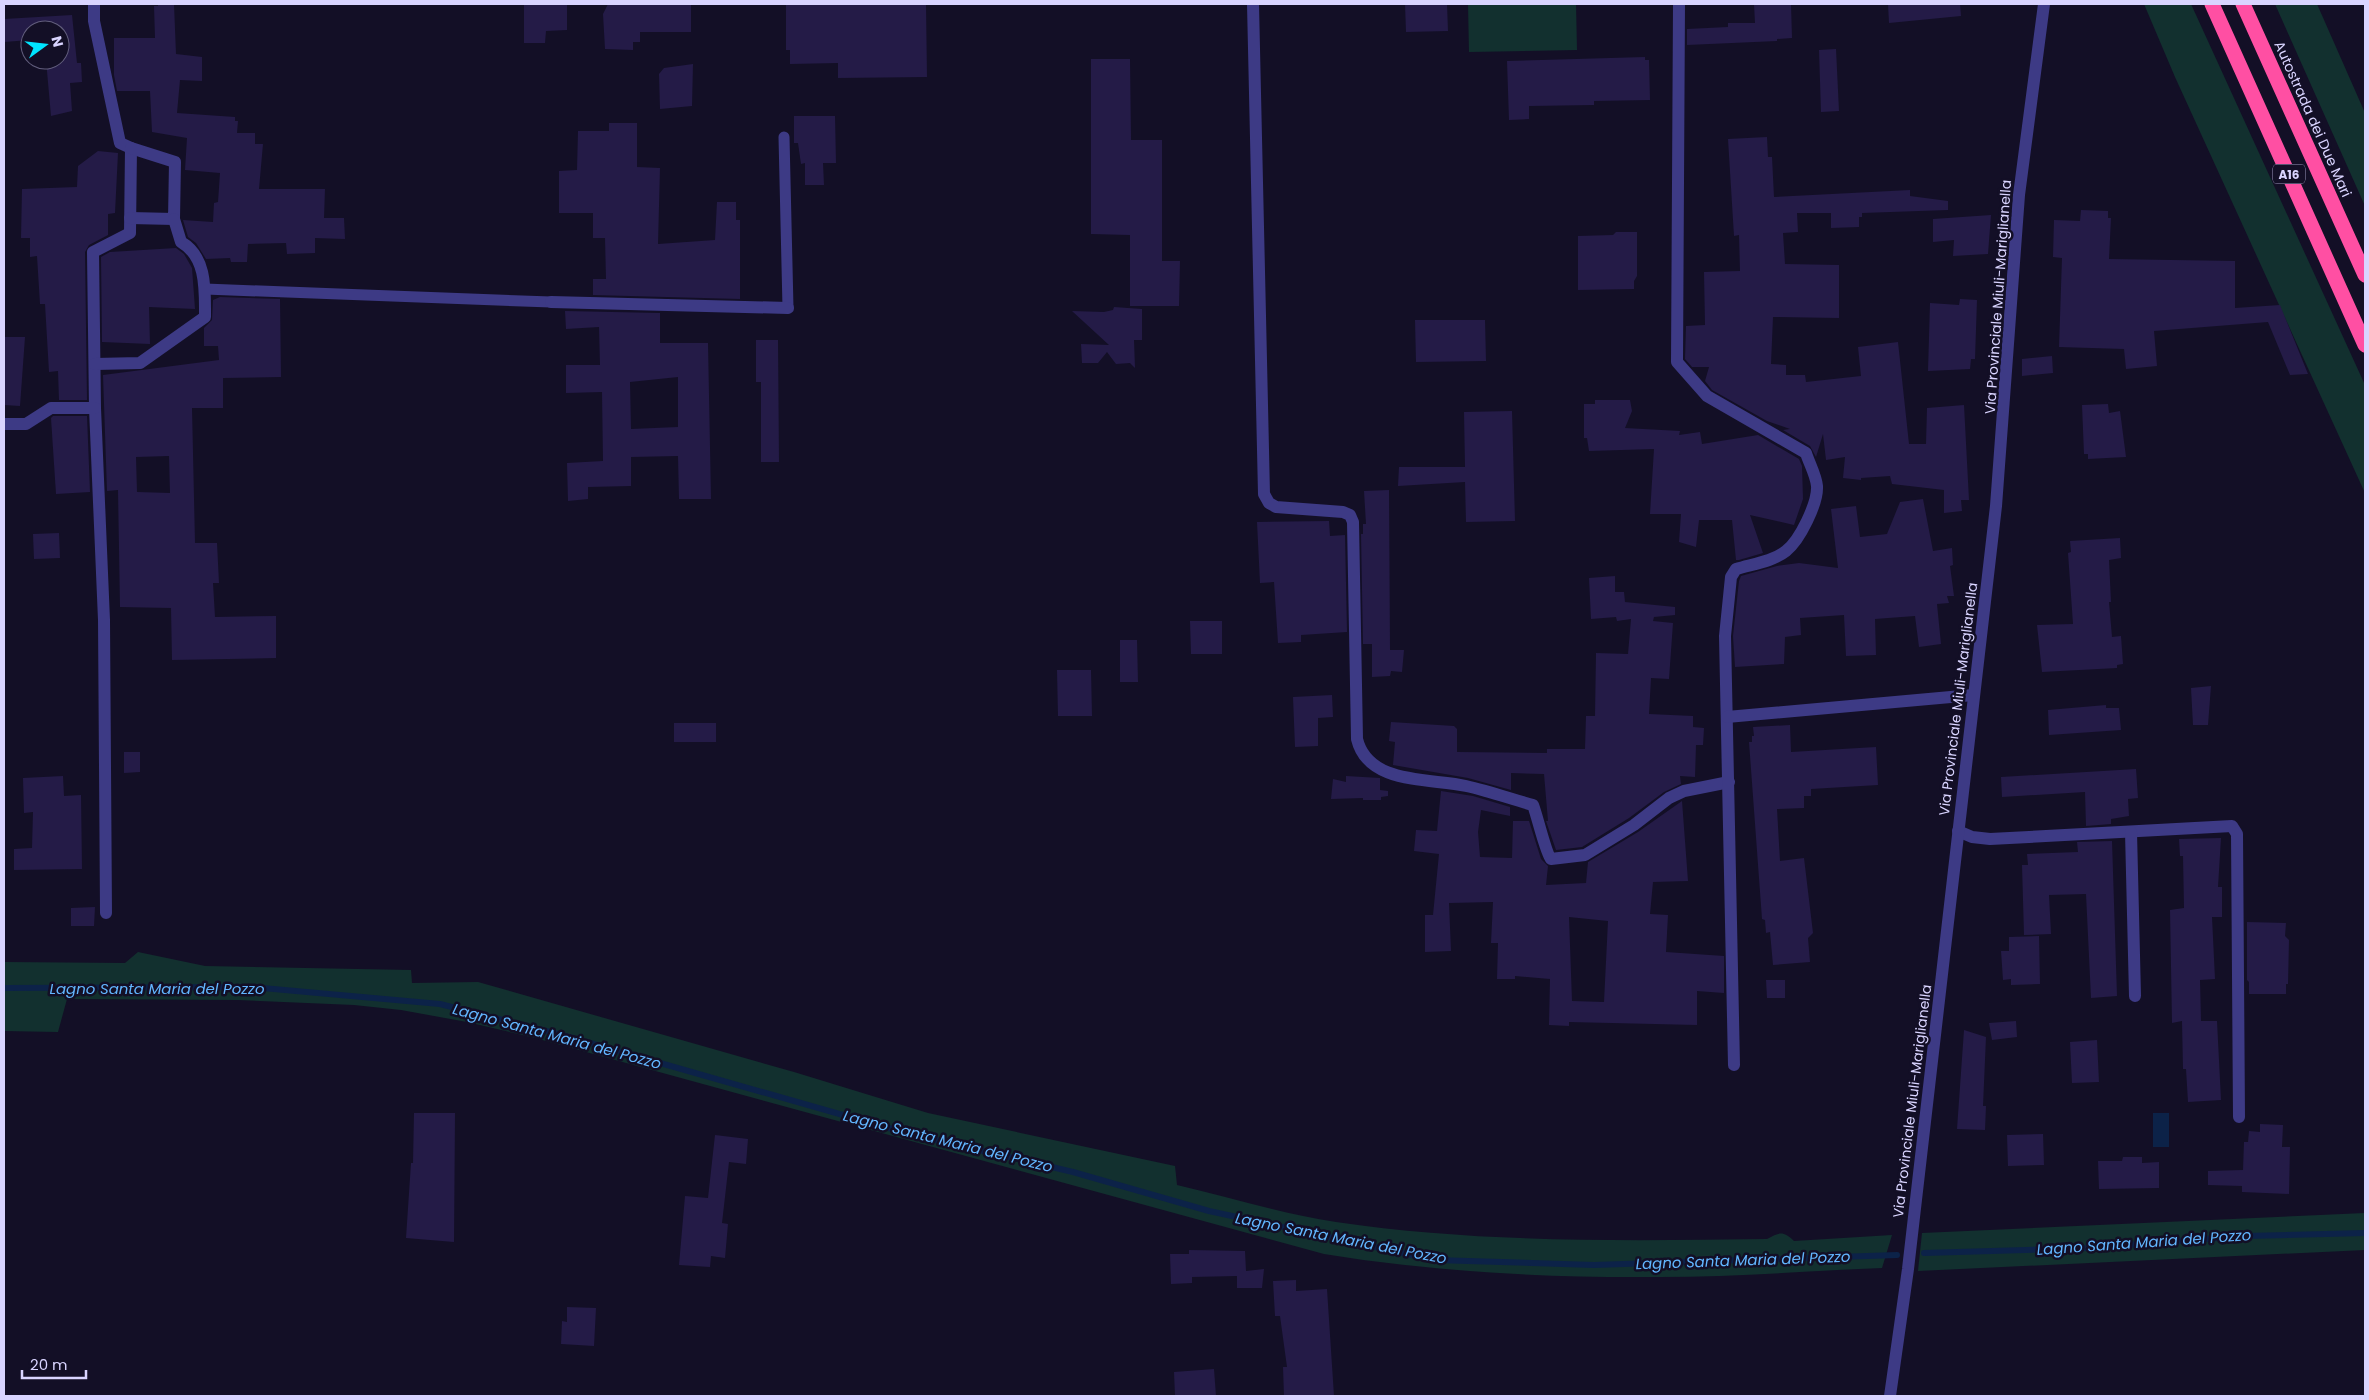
<svg xmlns="http://www.w3.org/2000/svg" width="2369" height="1400" viewBox="0 0 2369 1400" font-family="Poppins,sans-serif">
<style>
.green{fill:#12302f}
.water{fill:#0c2248}
.lines{fill:none;stroke-linecap:round;stroke-linejoin:round}
.stream{stroke:#0c2248;stroke-width:6}
.building{fill:#241b47;fill-rule:evenodd}
.service{stroke:#3d3a85;stroke-width:11}
.minor{stroke:#3d3a85;stroke-width:12}
.motorway{stroke:#ff4fa3;stroke-width:15}
.labels{text-anchor:middle;dominant-baseline:central;stroke-width:5;stroke-linejoin:round;paint-order:stroke}
.shield{fill:#130f26;stroke:#9e99be;stroke-width:1}
.shield-label{font-size:12px;font-weight:bold;fill:#d9d4ff}
.street-label{font-size:14px;fill:#d9d4ff;stroke:#130f26}
.water-label{font-size:15px;font-style:italic;fill:#62b6ff;stroke:#130f26}
</style>
<rect width="100%" height="100%" fill="#130f26"/>
<g class="green">
<polygon points="1468,4 1576,4 1577,50 1469,52"/>
<polygon points="2144,4 2191,4 2365,385 2365,493 2175,77"/>
<polygon points="2275,4 2317,4 2365,113 2365,206"/>
<path d="M 138,952 L 205,966 L 411,970 L 412,983 L 478,982 L 794,1072 L 928,1113 L 1175,1166 L 1177,1185 C 1229,1197 1283,1214 1336,1222 C 1479,1243 1623,1241 1767,1239 C 1780,1232 1783,1231 1794,1241 L 1892,1235 L 1882,1268 C 1808,1271 1733,1277 1659,1277 C 1547,1278 1435,1272 1324,1254 L 535,1038 L 467,1022 L 401,1010 L 354,1005 L 238,1000 L 67,999 L 58,1032 L 4,1031 L 4,962 L 125,963 Z"/>
<polygon points="2365,1213 2365,1250 1918,1271 1922,1233"/>
</g>
<rect class="water" x="2153" y="1113" width="16" height="34"/>
<g class="lines">
<g class="stream">
<polyline points="4,988 250,987 440,1004 562,1035 906,1133 1073,1172 1209,1211 1435,1260 1594,1265 1897,1255"/>
<polyline points="1924,1253 2088,1248 2245,1236 2365,1233"/>
</g>
</g>
<g class="building">
<polygon points="158,4 174,4 176,54 202,57 202,81 180,80 177,113 235,117 235,121 238,121 237,133 255,133 255,144 263,144 259,189 325,189 324,218 344,218 345,239 315,238 315,253 287,254 286,243 248,244 247,262 231,262 230,258 206,259 196,243 188,237 183,220 213,222 214,203 218,202 220,173 185,170 187,138 152,132 150,91 117,91 114,75 114,38 155,38 154,6 158,6"/>
<polygon points="524,4 567,4 567,30 546,31 545,43 524,43"/>
<polygon points="608,4 691,4 691,32 640,32 640,42 633,42 633,50 605,49 603,14"/>
<polygon points="786,4 926,4 927,77 838,78 838,63 790,64 790,50 786,50"/>
<polygon points="1405,4 1447,4 1448,31 1406,32"/>
<polygon points="1754,4 1791,4 1792,38 1777,39 1777,41 1687,45 1687,29 1728,27 1728,23 1755,23"/>
<polygon points="1888,4 1960,4 1961,16 1889,23"/>
<polygon points="72,15 77,63 81,63 82,82 70,83 72,111 51,116 46,60 60,60 60,30 30,30 30,40 4,42 4,19"/>
<polygon points="1836,49 1839,111 1821,112 1819,50"/>
<polygon points="1645,57 1645,60 1649,60 1650,100 1594,101 1594,105 1529,106 1529,119 1509,120 1507,61"/>
<polygon points="1091,59 1130,59 1131,140 1162,140 1162,261 1180,261 1179,306 1130,306 1130,235 1091,234"/>
<polygon points="693,64 692,106 660,109 659,74 664,68"/>
<polygon points="794,116 835,116 836,163 823,163 824,185 805,185 805,163 801,164 798,143 794,143"/>
<polygon points="609,123 637,123 637,167 660,168 658,244 715,240 717,202 736,202 736,220 740,220 740,299 593,295 593,279 606,279 605,238 593,238 593,213 559,213 559,171 577,170 578,131 609,131"/>
<polygon points="1767,137 1768,157 1772,157 1774,197 1910,190 1910,196 1948,201 1948,210 1862,213 1862,217 1859,217 1859,227 1831,228 1831,213 1797,213 1798,232 1783,233 1785,264 1839,265 1839,318 1773,317 1771,364 1786,365 1786,375 1805,375 1806,382 1861,376 1858,347 1898,342 1909,444 1926,444 1927,408 1964,405 1969,500 1961,500 1962,511 1944,513 1944,490 1892,484 1890,476 1861,478 1861,480 1843,478 1845,457 1826,460 1823,434 1816,457 1810,446 1783,430 1790,429 1767,421 1712,390 1705,381 1709,367 1692,367 1685,359 1686,326 1705,325 1704,272 1740,271 1739,235 1734,236 1728,139"/>
<polygon points="98,151 118,153 115,213 108,214 108,235 89,245 85,252 87,400 59,400 58,371 49,372 45,304 40,304 37,256 30,257 30,238 21,238 22,189 77,187 78,166"/>
<polygon points="2081,210 2108,211 2108,218 2111,218 2109,259 2235,261 2235,308 2280,305 2308,374 2290,375 2268,322 2154,331 2157,366 2126,369 2124,349 2059,347 2062,258 2053,257 2054,220 2080,221"/>
<polygon points="1991,215 1988,254 1953,256 1954,240 1933,242 1933,219"/>
<polygon points="1616,232 1637,232 1637,276 1634,281 1634,289 1578,290 1578,236 1613,235"/>
<polygon points="176,248 184,254 192,268 195,309 149,307 150,344 102,342 101,257 110,252"/>
<path d="M 220,297 L 280,299 L 281,377 L 223,378 L 223,408 L 192,408 L 195,543 L 217,543 L 219,583 L 213,583 L 215,617 L 276,616 L 276,658 L 172,660 L 171,608 L 120,607 L 118,490 L 107,491 L 103,375 L 219,360 L 218,346 L 204,346 L 204,328 L 212,320 L 213,300 ZM 169,456 L 170,493 L 137,492 L 136,457 Z"/>
<polygon points="1960,299 1977,300 1975,359 1971,359 1970,369 1928,371 1930,303 1959,305"/>
<polygon points="1114,307 1142,309 1142,340 1134,340 1135,368 1130,363 1116,364 1107,352 1098,363 1082,363 1081,344 1109,345 1072,311 1104,312 1113,310"/>
<path d="M 565,311 L 660,313 L 660,343 L 708,343 L 711,499 L 679,499 L 678,456 L 631,457 L 631,486 L 588,487 L 588,499 L 568,501 L 567,463 L 603,461 L 602,392 L 566,393 L 566,365 L 600,365 L 599,327 L 566,329 ZM 678,377 L 678,427 L 631,429 L 630,382 Z"/>
<polygon points="1415,320 1485,320 1486,361 1416,362"/>
<polygon points="4,337 25,337 20,406 4,405"/>
<polygon points="756,340 778,340 779,462 761,462 761,382 756,382"/>
<polygon points="2052,356 2053,373 2022,376 2022,359"/>
<polygon points="1595,400 1630,400 1632,411 1625,428 1680,431 1679,435 1700,432 1702,444 1758,435 1799,459 1802,466 1803,499 1794,525 1750,515 1763,553 1739,560 1736,560 1732,520 1699,520 1696,547 1679,542 1681,514 1650,514 1654,449 1589,451 1587,438 1584,438 1584,404 1595,404"/>
<polygon points="2108,404 2109,413 2120,411 2126,457 2088,459 2088,454 2084,454 2082,405"/>
<polygon points="1512,411 1515,521 1466,522 1465,482 1398,486 1399,467 1465,467 1464,412"/>
<polygon points="53,416 87,416 90,492 56,494 51,418"/>
<polygon points="1389,490 1390,650 1404,650 1402,672 1391,671 1390,676 1372,677 1372,644 1363,644 1361,534 1363,534 1363,524 1366,524 1364,491"/>
<polygon points="1923,499 1933,551 1952,548 1953,565 1950,566 1954,596 1947,596 1949,603 1937,604 1941,644 1919,647 1915,616 1875,619 1876,655 1846,656 1844,615 1800,618 1801,635 1785,637 1784,664 1735,667 1733,636 1739,581 1741,576 1777,566 1799,563 1838,568 1831,509 1856,506 1860,537 1887,534 1900,502"/>
<polygon points="1329,521 1330,536 1345,535 1347,632 1301,635 1301,642 1278,643 1274,582 1260,583 1257,522"/>
<polygon points="59,533 60,558 34,559 33,534"/>
<polygon points="2120,538 2121,558 2109,560 2111,602 2109,602 2112,637 2121,636 2123,664 2117,665 2117,668 2042,672 2037,625 2073,624 2068,553 2071,552 2070,541"/>
<polygon points="1615,576 1615,592 1624,592 1625,602 1675,607 1675,615 1654,617 1653,621 1673,623 1669,679 1651,678 1649,714 1693,716 1693,727 1704,728 1703,745 1696,745 1695,777 1680,776 1681,784 1664,792 1629,818 1582,847 1556,850 1546,821 1548,821 1544,774 1511,773 1511,790 1468,778 1393,765 1395,742 1389,741 1391,722 1454,726 1457,729 1457,752 1547,753 1547,749 1585,749 1586,716 1595,716 1596,653 1628,654 1631,619 1617,621 1616,617 1591,619 1589,578"/>
<polygon points="1190,621 1222,621 1222,654 1191,654"/>
<polygon points="1120,640 1137,640 1138,682 1120,682"/>
<polygon points="1057,670 1091,670 1092,716 1058,716"/>
<polygon points="2211,686 2208,725 2193,725 2191,688"/>
<polygon points="1332,695 1333,717 1318,718 1318,746 1295,747 1293,697"/>
<polygon points="2106,705 2106,708 2119,708 2121,730 2049,735 2048,710"/>
<rect x="674" y="723" width="42" height="19"/>
<polygon points="1790,725 1791,752 1876,747 1878,785 1811,789 1811,796 1804,796 1804,808 1777,809 1780,861 1804,858 1813,933 1808,938 1810,962 1773,965 1770,932 1766,933 1765,920 1762,919 1749,742 1752,742 1752,736 1754,736 1753,727"/>
<polygon points="124,752 140,752 140,772 124,773"/>
<polygon points="2136,769 2138,798 2128,799 2129,816 2111,819 2111,824 2086,826 2085,792 2002,797 2001,777"/>
<polygon points="63,776 64,796 81,795 82,869 14,870 14,849 32,848 33,812 24,813 23,778"/>
<polygon points="1346,776 1380,778 1380,790 1388,791 1388,796 1381,797 1381,800 1363,800 1363,798 1331,799 1333,779 1346,782"/>
<path d="M 1441,791 L 1473,796 L 1510,807 L 1510,816 L 1481,810 L 1478,832 L 1480,857 L 1512,858 L 1513,821 L 1529,821 L 1541,859 L 1548,866 L 1546,885 L 1586,883 L 1588,862 L 1638,832 L 1682,801 L 1688,881 L 1653,882 L 1650,914 L 1668,915 L 1666,952 L 1724,956 L 1724,993 L 1697,991 L 1697,1025 L 1569,1022 L 1569,1026 L 1549,1025 L 1550,979 L 1515,976 L 1515,979 L 1497,979 L 1498,943 L 1491,943 L 1493,902 L 1449,903 L 1451,951 L 1425,952 L 1425,915 L 1433,915 L 1439,854 L 1414,851 L 1416,830 L 1437,831 ZM 1569,917 L 1608,921 L 1604,1002 L 1572,1001 Z"/>
<polygon points="2221,838 2218,887 2222,887 2222,917 2212,917 2215,979 2200,980 2201,1021 2217,1021 2221,1100 2188,1102 2186,1069 2183,1069 2182,1021 2172,1023 2170,910 2184,908 2183,856 2180,856 2179,839"/>
<polygon points="2112,841 2117,996 2091,998 2086,894 2049,895 2051,934 2024,935 2022,865 2028,865 2027,854 2078,852 2077,842"/>
<polygon points="95,907 94,926 71,926 71,908"/>
<polygon points="2247,922 2286,923 2285,936 2289,940 2288,984 2286,984 2286,994 2249,994 2249,982 2247,980"/>
<polygon points="2039,936 2040,984 2011,985 2011,979 2003,980 2001,951 2009,951 2009,937"/>
<polygon points="1766,980 1785,980 1785,998 1767,998"/>
<polygon points="2016,1021 2017,1037 1992,1040 1989,1023"/>
<polygon points="1964,1030 1986,1037 1983,1106 1986,1106 1985,1130 1957,1129"/>
<polygon points="2097,1040 2099,1082 2072,1083 2070,1042"/>
<polygon points="414,1113 455,1113 454,1242 406,1238 411,1163 413,1163"/>
<polygon points="2260,1124 2283,1125 2282,1147 2290,1147 2289,1194 2242,1192 2242,1186 2208,1185 2208,1171 2243,1170 2244,1142 2248,1142 2249,1131 2260,1132"/>
<polygon points="2043,1134 2044,1165 2008,1166 2007,1135"/>
<polygon points="715,1135 748,1139 746,1164 729,1162 722,1223 728,1224 725,1258 711,1256 710,1267 679,1265 685,1196 708,1198"/>
<polygon points="2123,1157 2142,1157 2142,1163 2159,1162 2159,1188 2099,1189 2098,1161 2122,1161"/>
<polygon points="1189,1250 1245,1251 1246,1271 1264,1269 1262,1288 1237,1288 1237,1276 1192,1277 1192,1283 1171,1284 1170,1254 1189,1254"/>
<polygon points="1296,1280 1296,1291 1327,1289 1334,1396 1284,1396 1283,1367 1287,1367 1280,1316 1275,1316 1273,1281"/>
<polygon points="567,1307 596,1308 594,1346 561,1344 562,1321 567,1322"/>
<polygon points="1214,1369 1216,1396 1175,1396 1174,1372"/>
</g>
<g class="lines">
<g class="service">
<polyline points="784,137 788,308"/>
<polyline points="205,289 551,302"/>
</g>
<g class="minor">
<polyline points="94,4 94,21 120,143 131,148 130,233 93,252 95,408 104,620 106,913"/>
<path d="M 1253,4 L 1264,494 L 1269,503 L 1276,507 L 1343,512 L 1350,515 L 1353,522 L 1357,739 C 1368,785 1430,778 1466,786 C 1489,791 1511,799 1533,805 C 1537,815 1546,854 1551,859 L 1585,855 L 1634,825 L 1669,798 L 1684,791 L 1729,782"/>
<path d="M 1679,4 L 1677,362 L 1707,396 L 1806,453 C 1809,463 1816,475 1817,486 C 1818,503 1800,540 1786,551 C 1772,562 1752,564 1736,569 L 1731,577 L 1725,636 L 1734,1065"/>
<polyline points="130,218 174,219 175,162 131,148"/>
<polyline points="551,302 788,308"/>
<path d="M 95,364 L 140,363 L 205,317 C 205,290 207,257 181,242 L 174,219"/>
<polyline points="4,424 26,424 51,408 95,408"/>
<polyline points="1727,717 1973,695"/>
<polyline points="1958,831 1972,837 1990,839 2232,826 2237,834 2239,1117"/>
<polyline points="2131,832 2135,996"/>
<polyline points="1890,1396 1908,1269 1996,506 2019,195 2044,4"/>
</g>
<g class="motorway">
<polyline points="2212,4 2365,345"/>
<polyline points="2243,4 2365,275"/>
</g>
</g>
<g class="labels">
<rect class="shield" x="2273" y="164.5" width="32" height="19" rx="4"/>
<g class="shield-label">
<text x="2289" y="174">A16</text>
</g>
<g class="street-label">
<text transform="translate(2313 119) rotate(66)">Autostrada dei Due Mari</text>
<text transform="translate(1998 297) rotate(-86)">Via Provinciale Miuli-Mariglianella</text>
<text transform="translate(1958 699) rotate(-83)">Via Provinciale Miuli-Mariglianella</text>
<text transform="translate(1912 1101) rotate(-83)">Via Provinciale Miuli-Mariglianella</text>
</g>
<g class="water-label">
<text x="157" y="988">Lagno Santa Maria del Pozzo</text>
<text transform="translate(557 1036) rotate(15)">Lagno Santa Maria del Pozzo</text>
<text transform="translate(948 1141) rotate(14)">Lagno Santa Maria del Pozzo</text>
<text transform="translate(1341 1238) rotate(11)">Lagno Santa Maria del Pozzo</text>
<text transform="translate(2144 1242) rotate(-4)">Lagno Santa Maria del Pozzo</text>
<text transform="translate(1743 1260) rotate(-2)">Lagno Santa Maria del Pozzo</text>
</g>
</g>
<rect width="2369" height="1400" fill="none" stroke="#d9d4ff" stroke-width="10"/>
<g transform="translate(45 45) rotate(75)"><circle r="24" fill="#130f26" stroke="#625e7d"/>
<path d="M0-4L9 19L0 12L-9 19Z" fill="#00e5ff"/>
<text y="-8" font-size="14" font-weight="bold" text-anchor="middle" fill="#d9d4ff">N</text>
</g>
<path d="M22 1370v8h64v-8" fill="none" stroke="#d9d4ff" stroke-width="2.5"/>
<text x="30" y="1370" font-size="15" fill="#d9d4ff" stroke="#130f26" stroke-width="4" paint-order="stroke">20 m</text>
</svg>
